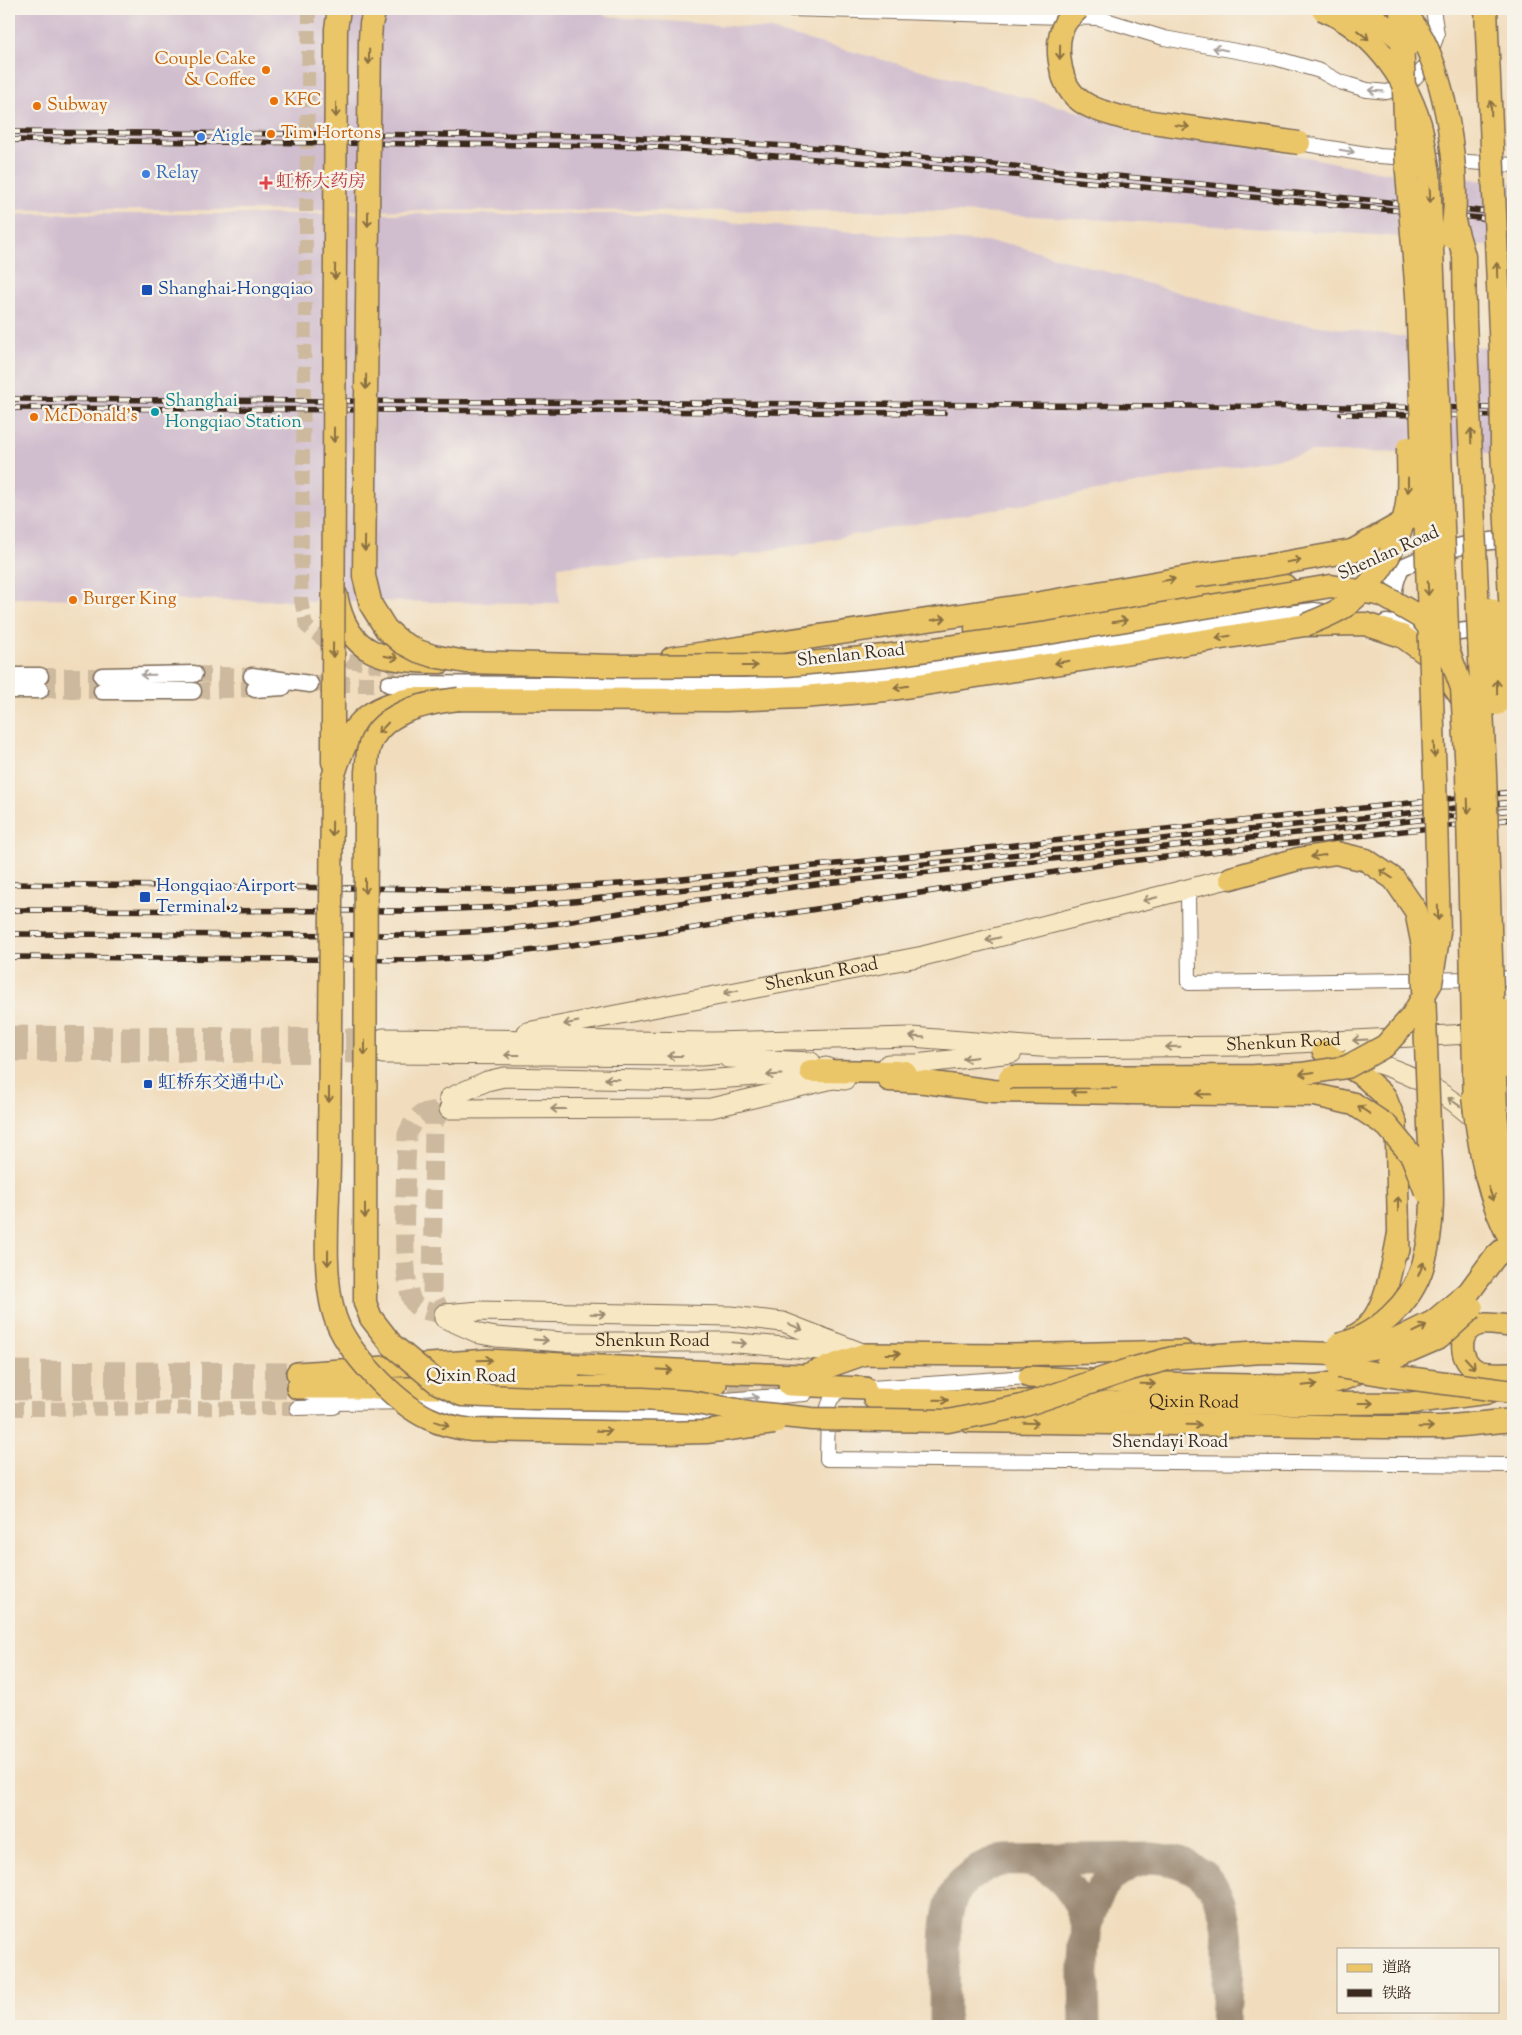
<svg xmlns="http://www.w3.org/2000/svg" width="1522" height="2035" viewBox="0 0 1522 2035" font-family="'Sorts Mill Goudy','Noto Serif SC',serif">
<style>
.industrial{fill:#d0bdce}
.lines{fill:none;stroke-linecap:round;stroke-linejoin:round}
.taxiway{stroke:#96846e;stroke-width:31}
.minor-tunnel{stroke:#cdb99e;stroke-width:14;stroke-dasharray:14 7;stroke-linecap:butt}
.tertiary-tunnel{stroke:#cdb99e;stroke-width:16;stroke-dasharray:16 8;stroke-linecap:butt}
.secondary-tunnel{stroke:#cdb99e;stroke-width:19;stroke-dasharray:19 9;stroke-linecap:butt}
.primary-tunnel{stroke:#cdb99e;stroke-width:21;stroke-dasharray:21 11;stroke-linecap:butt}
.minor-casing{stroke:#7b6956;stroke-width:16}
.tertiary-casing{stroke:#7b6956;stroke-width:19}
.secondary-casing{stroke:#7b6956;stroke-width:21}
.primary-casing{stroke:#7b6956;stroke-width:24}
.trunk-casing{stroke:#7b6956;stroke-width:25}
.minor{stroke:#fff;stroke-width:14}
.tertiary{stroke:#fff;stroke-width:16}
.secondary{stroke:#f7e8c3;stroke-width:19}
.primary{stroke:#ebc669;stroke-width:21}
.trunk{stroke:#ebc669;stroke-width:22}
.rail-casing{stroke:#3b2a1e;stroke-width:5.5}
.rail{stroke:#f7f3e8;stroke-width:4;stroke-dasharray:11;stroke-linecap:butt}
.trunk-bridge-casing{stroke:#7b6956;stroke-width:25;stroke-linecap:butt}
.trunk-bridge{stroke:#ebc669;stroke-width:22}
.oneway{stroke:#8a7040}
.oneway2{stroke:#a79f9a}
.oneway3{stroke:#998970}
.food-dot{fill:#e8710a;stroke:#f7f3e8;stroke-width:2}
.shop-dot{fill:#3f7fe0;stroke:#f7f3e8;stroke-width:2}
.health-dot{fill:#e0444e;stroke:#f7f3e8;stroke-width:2}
.transit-dot{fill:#1a4fb4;stroke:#f7f3e8;stroke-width:2}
.culture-dot{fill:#0f9aa8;stroke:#f7f3e8;stroke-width:2}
.labels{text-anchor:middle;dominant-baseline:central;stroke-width:5;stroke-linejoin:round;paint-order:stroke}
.food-label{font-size:18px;fill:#c56008;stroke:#f7f3e8;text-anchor:start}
.shop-label{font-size:18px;fill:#366cbe;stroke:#f7f3e8;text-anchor:start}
.health-label{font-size:18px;fill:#be3a42;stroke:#f7f3e8;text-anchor:start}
.transit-label{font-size:18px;fill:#164399;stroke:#f7f3e8;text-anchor:start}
.culture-label{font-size:18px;fill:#0d838f;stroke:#f7f3e8;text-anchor:start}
.street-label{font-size:18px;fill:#3b2a1e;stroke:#f7f3e8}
</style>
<rect width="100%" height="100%" fill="#f7f3e8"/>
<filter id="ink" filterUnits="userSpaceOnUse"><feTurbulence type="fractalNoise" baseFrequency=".02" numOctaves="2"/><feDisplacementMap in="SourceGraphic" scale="10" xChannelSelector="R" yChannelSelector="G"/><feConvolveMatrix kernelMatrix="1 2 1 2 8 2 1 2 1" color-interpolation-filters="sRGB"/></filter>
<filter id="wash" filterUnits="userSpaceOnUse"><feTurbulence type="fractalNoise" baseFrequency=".0096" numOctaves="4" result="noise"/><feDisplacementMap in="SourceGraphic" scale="20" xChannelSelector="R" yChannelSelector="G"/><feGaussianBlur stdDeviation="1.12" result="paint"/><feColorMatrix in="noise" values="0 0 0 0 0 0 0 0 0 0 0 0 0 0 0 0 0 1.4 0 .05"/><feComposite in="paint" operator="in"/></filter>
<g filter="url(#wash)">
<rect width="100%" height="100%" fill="#f1ddbe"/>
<g class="industrial">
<polygon points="9,9 604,9 604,16 767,29 1079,112 1382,172 1513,183 1513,248 1377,235 943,211 9,210"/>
<polygon points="9,214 623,214 1010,244 1274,320 1513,351 1513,453 1312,452 732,557 558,566 559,603 9,598"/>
</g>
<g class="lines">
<g class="taxiway">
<path d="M 1028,1861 C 1062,1870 1079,1895 1086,1927"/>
<path d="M 944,2026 C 944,2003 944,1980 945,1957 C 945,1906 949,1875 1004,1860 L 1152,1858 C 1249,1864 1226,1959 1225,2026"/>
<path d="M 1085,2026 C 1085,1969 1071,1877 1145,1860"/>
</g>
</g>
</g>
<g filter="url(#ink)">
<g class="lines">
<g class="minor-tunnel">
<polyline points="309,9 301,600 306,626 349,661 397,669"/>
<polyline points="9,1409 297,1408"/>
</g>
<g class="tertiary-tunnel">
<polyline points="194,674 252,676"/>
<polyline points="40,676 102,676"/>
<polyline points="310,684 389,684"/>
<polyline points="40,690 102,691"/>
<polyline points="193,691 255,689"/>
</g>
<g class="secondary-tunnel">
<polyline points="9,1035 379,1038"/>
<polyline points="9,1052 379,1054"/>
<path d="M 444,1314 C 434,1312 423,1312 415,1305 C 398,1289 407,1162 407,1134 C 419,1109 423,1112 449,1109"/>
<polyline points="444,1318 432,1294 434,1122 446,1103"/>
</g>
<g class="primary-tunnel">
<polyline points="9,1371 297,1373"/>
<polyline points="697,1385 794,1393"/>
<polyline points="9,1390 297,1388"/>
</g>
<g class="minor-casing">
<g id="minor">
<polyline points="790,9 1099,18 1164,38 1275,58 1320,71 1340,82 1367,90 1387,92 1410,83 1426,66 1437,35 1433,9"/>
<polyline points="1299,143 1379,156 1513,165"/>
<polyline points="1188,890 1189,983 1476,979 1496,977 1513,980"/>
<polyline points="857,1389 1029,1377"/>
<polyline points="303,1390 329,1403 430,1402 456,1411 730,1417"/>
<polyline points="839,1391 831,1399 828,1407 827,1459 1513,1465"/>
<polyline points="725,1400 805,1394"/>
<polyline points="297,1408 334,1407"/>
</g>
</g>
<g class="tertiary-casing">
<g id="tertiary">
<path d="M 1374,580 C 1417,559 1464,539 1513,540"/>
<path d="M 1398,610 C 1390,595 1395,582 1401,567"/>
<polyline points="1386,623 1419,628 1459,632 1488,628"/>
<polyline points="9,676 40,676"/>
<polyline points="102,676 194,674"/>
<polyline points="252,676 310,684"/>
<polyline points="389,684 745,686 848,679 1238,620 1314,611 1332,614"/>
<polyline points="255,689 283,687"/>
<polyline points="9,690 40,690"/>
<polyline points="102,691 193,691"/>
</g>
</g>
<g class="secondary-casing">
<g id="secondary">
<path id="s1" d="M 527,1032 L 923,956 L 1231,878"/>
<path id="s2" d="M 383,1038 L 713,1042 L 911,1037 L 1053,1048 L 1239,1046 L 1488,1033"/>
<polyline points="383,1054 701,1056 742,1052"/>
<path d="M 1352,1057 C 1401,1067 1448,1091 1482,1127"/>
<polyline points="728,1058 811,1062"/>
<polyline points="888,1064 916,1064 1012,1053"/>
<polyline points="449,1098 487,1081 504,1077 690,1081 797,1073 826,1067"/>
<polyline points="449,1109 711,1108 833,1079 845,1080"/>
<polyline points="444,1314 480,1311 731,1316 783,1322 865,1354"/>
<path id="s3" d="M 444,1318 L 480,1334 L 496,1337 L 563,1342 L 725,1342 L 843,1352"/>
</g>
</g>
<g class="primary-casing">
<g id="primary">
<polyline points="1323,1051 1364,1077 1385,1096 1396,1123 1399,1250"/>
<path d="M 1513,1326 C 1505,1326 1485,1322 1478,1325 C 1456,1331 1459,1363 1478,1371 C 1485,1374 1504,1373 1513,1373"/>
<path d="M 1355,1335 C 1385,1321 1392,1266 1398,1236"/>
<polyline points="297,1373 488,1360 732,1373 805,1375 865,1354 1009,1355 1182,1351"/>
<polyline points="434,1376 569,1379"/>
<path d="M 1029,1377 C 1103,1381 1177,1384 1251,1385 C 1277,1385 1318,1389 1342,1380 C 1366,1371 1380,1360 1389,1335"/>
<polyline points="789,1385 865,1388"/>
<polyline points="297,1388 454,1388"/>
<polyline points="552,1388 716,1385"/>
<path id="s4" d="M 874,1399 L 1259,1404 L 1411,1403 L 1488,1393"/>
</g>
</g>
<g class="trunk-casing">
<g id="trunk">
<path d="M 336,595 C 348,657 385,661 441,662"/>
<path d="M 976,629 C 1079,614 1181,587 1285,586"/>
<polyline points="672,658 1035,604 1194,576"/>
<polyline points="333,694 333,762"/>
<path d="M 332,781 C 345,735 360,707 411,699 L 726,700 L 802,697 L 886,690 L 1305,625 L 1365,624 L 1402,636 L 1435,660 L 1461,697"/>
<polyline points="1231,878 1298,859 1336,853 1366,860"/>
<polyline points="811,1071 905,1072"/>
<polyline points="889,1080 925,1082 993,1091 1127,1093"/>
<polyline points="969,1421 1383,1427 1442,1427 1513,1420"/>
</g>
</g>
<use href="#minor" class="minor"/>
<use href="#tertiary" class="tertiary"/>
<use href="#secondary" class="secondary"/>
<use href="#primary" class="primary"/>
<use href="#trunk" class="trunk"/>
<g class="rail-casing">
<g id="rail">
<polyline points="9,132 607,136 825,148 1513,214"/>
<polyline points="9,140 641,146 936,168 1513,221"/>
<polyline points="9,399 1513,408"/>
<polyline points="9,408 944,413"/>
<polyline points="1341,414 1513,416"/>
<polyline points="9,884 523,890 651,882 856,862 1513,792"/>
<polyline points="9,910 409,911 526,906 1513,802"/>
<polyline points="9,934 407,935 487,931 560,923 692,901 816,884 1513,810"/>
<polyline points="9,957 418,960 491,956 681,930 1120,862 1513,819"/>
</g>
</g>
<use href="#rail" class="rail"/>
<g class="trunk-bridge-casing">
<g id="trunk-bridge">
<polyline points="375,9 371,24 370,40 364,576 371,605 386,629 401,642 418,651 433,656 466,662 614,666 787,665 884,656 1042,634 1331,586 1382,595 1420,617 1447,647 1462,688 1467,772 1475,1112"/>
<path d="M 1078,9 C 1074,13 1068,18 1065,23 C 1054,42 1059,77 1072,93 C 1084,108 1107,113 1124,118 L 1299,143"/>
<path d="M 1322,9 C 1371,30 1404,73 1420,124 C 1424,139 1426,157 1429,173 L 1448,653"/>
<polyline points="1357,9 1372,16 1408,45"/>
<path d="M 1402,9 C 1412,21 1421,33 1427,48 C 1448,96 1462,185 1451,237"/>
<polyline points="1486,9 1501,354 1502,448 1513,654"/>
<polyline points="1454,222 1464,256 1465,320 1485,774 1496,1112 1502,1175 1513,1203"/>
<polyline points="1354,550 1407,520 1430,496"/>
<polyline points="1194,576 1266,566 1368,548"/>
<polyline points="1490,609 1496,646 1497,704"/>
<path d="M 1305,625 C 1320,619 1334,614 1347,605 C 1380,579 1405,537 1408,494 C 1409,479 1408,464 1408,448"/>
<polyline points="333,694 336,29 339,9"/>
<path d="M 459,699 C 426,703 376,712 368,752 C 367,759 367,765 366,772 L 365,1303 L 371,1318 L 392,1345 L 438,1383 L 462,1395 L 535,1398 L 643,1399 L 690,1402 L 755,1413 L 812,1419 L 948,1421 L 1022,1406 L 1131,1369 L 1172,1358 L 1263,1352 L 1338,1354 L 1384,1346 L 1433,1322 L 1469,1292 L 1494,1258 L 1506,1247"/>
<path d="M 332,781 C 330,907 329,1033 329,1159 C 329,1204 321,1275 335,1317 C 346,1351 396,1403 428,1418 C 442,1425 456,1428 472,1430 L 663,1433 L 706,1432 L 774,1423"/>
<polyline points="1504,1011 1513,1068"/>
<polyline points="1010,1077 1254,1076 1301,1074 1347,1067 1385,1046 1412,1016 1431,983 1439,932 1435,779 1417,295 1407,172 1401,9"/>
<polyline points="1127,1093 1315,1095 1354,1104 1387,1126 1412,1156 1426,1192"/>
<path d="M 1473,1097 C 1480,1149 1486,1198 1513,1244"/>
<path d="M 1338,1345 C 1376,1336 1412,1303 1423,1265 C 1437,1220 1431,1171 1429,1125 C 1427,1065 1424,1006 1423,946 L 1416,911 L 1394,879 L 1366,860"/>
<polyline points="1388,1360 1439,1338 1472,1308"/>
<polyline points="1339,1367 1392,1376 1513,1392"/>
</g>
</g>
<use href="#trunk-bridge" class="trunk-bridge"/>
</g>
<defs><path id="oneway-shaft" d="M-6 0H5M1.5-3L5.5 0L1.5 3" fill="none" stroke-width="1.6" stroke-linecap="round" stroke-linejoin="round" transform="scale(1.25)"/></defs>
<g class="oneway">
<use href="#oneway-shaft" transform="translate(1363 35) rotate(38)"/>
<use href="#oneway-shaft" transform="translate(1060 52) rotate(91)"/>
<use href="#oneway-shaft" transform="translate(369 57) rotate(91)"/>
<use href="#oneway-shaft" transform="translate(1491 108) rotate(-92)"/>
<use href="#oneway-shaft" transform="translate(336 110) rotate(90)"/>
<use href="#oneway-shaft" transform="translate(1182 126) rotate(8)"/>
<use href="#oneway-shaft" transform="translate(1430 195) rotate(88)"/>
<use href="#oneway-shaft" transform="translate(368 219) rotate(91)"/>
<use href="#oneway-shaft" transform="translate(1497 270) rotate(-92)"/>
<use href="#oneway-shaft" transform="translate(335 272) rotate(91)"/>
<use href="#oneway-shaft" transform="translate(366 382) rotate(91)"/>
<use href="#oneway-shaft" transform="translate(334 435) rotate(90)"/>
<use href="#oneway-shaft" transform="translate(1471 436) rotate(-92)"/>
<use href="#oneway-shaft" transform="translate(1408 485) rotate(90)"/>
<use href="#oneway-shaft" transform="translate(365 544) rotate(91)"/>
<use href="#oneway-shaft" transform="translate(1294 561) rotate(-10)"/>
<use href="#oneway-shaft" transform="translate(1168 580) rotate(-10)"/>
<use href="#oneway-shaft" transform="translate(1428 588) rotate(88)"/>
<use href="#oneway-shaft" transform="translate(939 619) rotate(-9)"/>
<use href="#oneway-shaft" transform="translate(1120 621) rotate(-9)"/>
<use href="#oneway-shaft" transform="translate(1223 637) rotate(171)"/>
<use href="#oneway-shaft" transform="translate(333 650) rotate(91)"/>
<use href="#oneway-shaft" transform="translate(391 657) rotate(10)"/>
<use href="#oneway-shaft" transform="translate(1062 662) rotate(171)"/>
<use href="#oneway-shaft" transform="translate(750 666)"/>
<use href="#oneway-shaft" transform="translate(901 687) rotate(171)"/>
<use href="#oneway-shaft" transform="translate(1497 687) rotate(-91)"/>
<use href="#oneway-shaft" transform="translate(383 728) rotate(133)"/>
<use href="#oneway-shaft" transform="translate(1434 750) rotate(88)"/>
<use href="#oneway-shaft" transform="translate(1468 806) rotate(88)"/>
<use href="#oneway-shaft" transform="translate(332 829) rotate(91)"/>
<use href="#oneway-shaft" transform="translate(1318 856) rotate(172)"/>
<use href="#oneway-shaft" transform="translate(1386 874) rotate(-146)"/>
<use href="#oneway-shaft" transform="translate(365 886) rotate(90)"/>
<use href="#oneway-shaft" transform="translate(1438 913) rotate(89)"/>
<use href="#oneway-shaft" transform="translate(365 1048) rotate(90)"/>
<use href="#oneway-shaft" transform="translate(1307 1073) rotate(172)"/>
<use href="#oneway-shaft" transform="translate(1078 1092) rotate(-179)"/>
<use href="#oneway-shaft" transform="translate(1204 1094) rotate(-179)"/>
<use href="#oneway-shaft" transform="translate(329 1095) rotate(90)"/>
<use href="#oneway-shaft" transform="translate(1364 1110) rotate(-146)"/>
<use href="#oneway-shaft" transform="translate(1491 1194) rotate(70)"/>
<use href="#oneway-shaft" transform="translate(1398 1204) rotate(-91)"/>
<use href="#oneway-shaft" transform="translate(365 1211) rotate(90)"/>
<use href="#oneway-shaft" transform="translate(328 1258) rotate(91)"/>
<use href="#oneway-shaft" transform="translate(1421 1269) rotate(-68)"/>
<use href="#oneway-shaft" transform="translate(1420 1329) rotate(-26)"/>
<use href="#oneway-shaft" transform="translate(893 1354)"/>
<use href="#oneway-shaft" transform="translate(485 1360) rotate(-2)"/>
<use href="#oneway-shaft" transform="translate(1470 1363) rotate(47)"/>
<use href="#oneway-shaft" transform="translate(665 1370) rotate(3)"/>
<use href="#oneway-shaft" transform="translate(1148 1384) rotate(1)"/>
<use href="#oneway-shaft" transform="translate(1310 1385) rotate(-6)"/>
<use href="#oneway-shaft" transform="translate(941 1400) rotate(1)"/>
<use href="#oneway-shaft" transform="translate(1366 1403)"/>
<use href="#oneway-shaft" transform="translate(1031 1423) rotate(1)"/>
<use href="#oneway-shaft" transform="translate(442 1424) rotate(20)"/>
<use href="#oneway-shaft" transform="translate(1194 1425) rotate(1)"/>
<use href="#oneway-shaft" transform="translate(1426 1427) rotate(-1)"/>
<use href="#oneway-shaft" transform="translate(604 1431) rotate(2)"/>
</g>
<g class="oneway2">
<use href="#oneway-shaft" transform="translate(1220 49) rotate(-169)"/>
<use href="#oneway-shaft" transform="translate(1376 91) rotate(-176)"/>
<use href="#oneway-shaft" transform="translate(1347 151) rotate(9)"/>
<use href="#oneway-shaft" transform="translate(148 675) rotate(179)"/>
<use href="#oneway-shaft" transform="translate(751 1398) rotate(-5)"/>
</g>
<g class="oneway3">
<use href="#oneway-shaft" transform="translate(1150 899) rotate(166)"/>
<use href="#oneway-shaft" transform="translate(993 939) rotate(166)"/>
<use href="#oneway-shaft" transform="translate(731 992) rotate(169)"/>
<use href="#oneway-shaft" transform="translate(571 1023) rotate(169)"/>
<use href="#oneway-shaft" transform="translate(917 1037) rotate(-176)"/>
<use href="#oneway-shaft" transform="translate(1360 1040) rotate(177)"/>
<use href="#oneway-shaft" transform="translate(1173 1047) rotate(179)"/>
<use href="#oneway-shaft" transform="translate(512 1055) rotate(-180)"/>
<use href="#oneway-shaft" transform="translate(675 1056) rotate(-180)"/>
<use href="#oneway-shaft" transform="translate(970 1058) rotate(173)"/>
<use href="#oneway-shaft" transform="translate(774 1075) rotate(176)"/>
<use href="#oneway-shaft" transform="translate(612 1079) rotate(-178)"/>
<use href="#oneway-shaft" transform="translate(1454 1102) rotate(-145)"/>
<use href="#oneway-shaft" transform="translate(558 1109) rotate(180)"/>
<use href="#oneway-shaft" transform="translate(598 1314) rotate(1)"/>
<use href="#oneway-shaft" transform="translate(796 1327) rotate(23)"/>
<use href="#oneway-shaft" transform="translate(541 1340) rotate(4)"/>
<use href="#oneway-shaft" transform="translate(739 1343) rotate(5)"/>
</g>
</g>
<g class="food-dot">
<circle cx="266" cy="70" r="5"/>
<circle cx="274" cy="101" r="5"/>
<circle cx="37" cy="106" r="5"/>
<circle cx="271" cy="134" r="5"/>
<circle cx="34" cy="417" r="5"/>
<circle cx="73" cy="600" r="5"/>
</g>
<g class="shop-dot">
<circle cx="201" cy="137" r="5"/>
<circle cx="146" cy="174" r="5"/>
</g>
<path class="health-dot" d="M263.5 175.5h5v5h5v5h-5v5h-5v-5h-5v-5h5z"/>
<g class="transit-dot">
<rect x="141" y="284" width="12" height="12" rx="2.5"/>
<rect x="139" y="891" width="12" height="12" rx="2.5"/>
<rect x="143" y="1079" width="10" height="10" rx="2.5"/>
</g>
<circle class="culture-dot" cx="155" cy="412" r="5"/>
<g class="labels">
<g class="food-label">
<text x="256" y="60" text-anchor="end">Couple Cake<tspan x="256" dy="21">&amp; Coffee</tspan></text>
<text x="284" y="101">KFC</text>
<text x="47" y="106">Subway</text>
<text x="281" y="134">Tim Hortons</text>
<text x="44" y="417">McDonald's</text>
<text x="83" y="600">Burger King</text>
</g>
<g class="shop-label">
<text x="211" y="137">Aigle</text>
<text x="156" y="174">Relay</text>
</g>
<g class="health-label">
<text x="276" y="183">虹桥大药房</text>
</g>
<g class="transit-label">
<text x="158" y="290">Shanghai-Hongqiao</text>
<text x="156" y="887">Hongqiao Airport<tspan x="156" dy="21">Terminal 2</tspan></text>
<text x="158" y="1084">虹桥东交通中心</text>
</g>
<g class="culture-label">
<text x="165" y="402">Shanghai<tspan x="165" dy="21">Hongqiao Station</tspan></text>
</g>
<g class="street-label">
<text transform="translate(1389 554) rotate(-24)">Shenlan Road</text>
<text transform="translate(851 656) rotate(-6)">Shenlan Road</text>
<text stroke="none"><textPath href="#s1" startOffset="300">Shenkun Road</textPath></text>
<text stroke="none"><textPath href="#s2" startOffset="901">Shenkun Road</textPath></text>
<text stroke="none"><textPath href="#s3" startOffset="212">Shenkun Road</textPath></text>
<text transform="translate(471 1377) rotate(1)">Qixin Road</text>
<text stroke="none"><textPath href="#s4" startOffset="320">Qixin Road</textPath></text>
<text x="1170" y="1443">Shendayi Road</text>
</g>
</g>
<rect width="1522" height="2035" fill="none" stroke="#f7f3e8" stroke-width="30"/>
<rect x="1337" y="1948" width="162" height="65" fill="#f7f3e8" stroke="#aca397"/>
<rect x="1347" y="1964" width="25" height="8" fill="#ebc669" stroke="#aca397"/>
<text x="1382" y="1972" font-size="15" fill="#3b2a1e">道路</text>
<rect x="1347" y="1989" width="25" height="8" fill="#3b2a1e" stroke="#aca397"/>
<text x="1382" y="1998" font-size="15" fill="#3b2a1e">铁路</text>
</svg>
